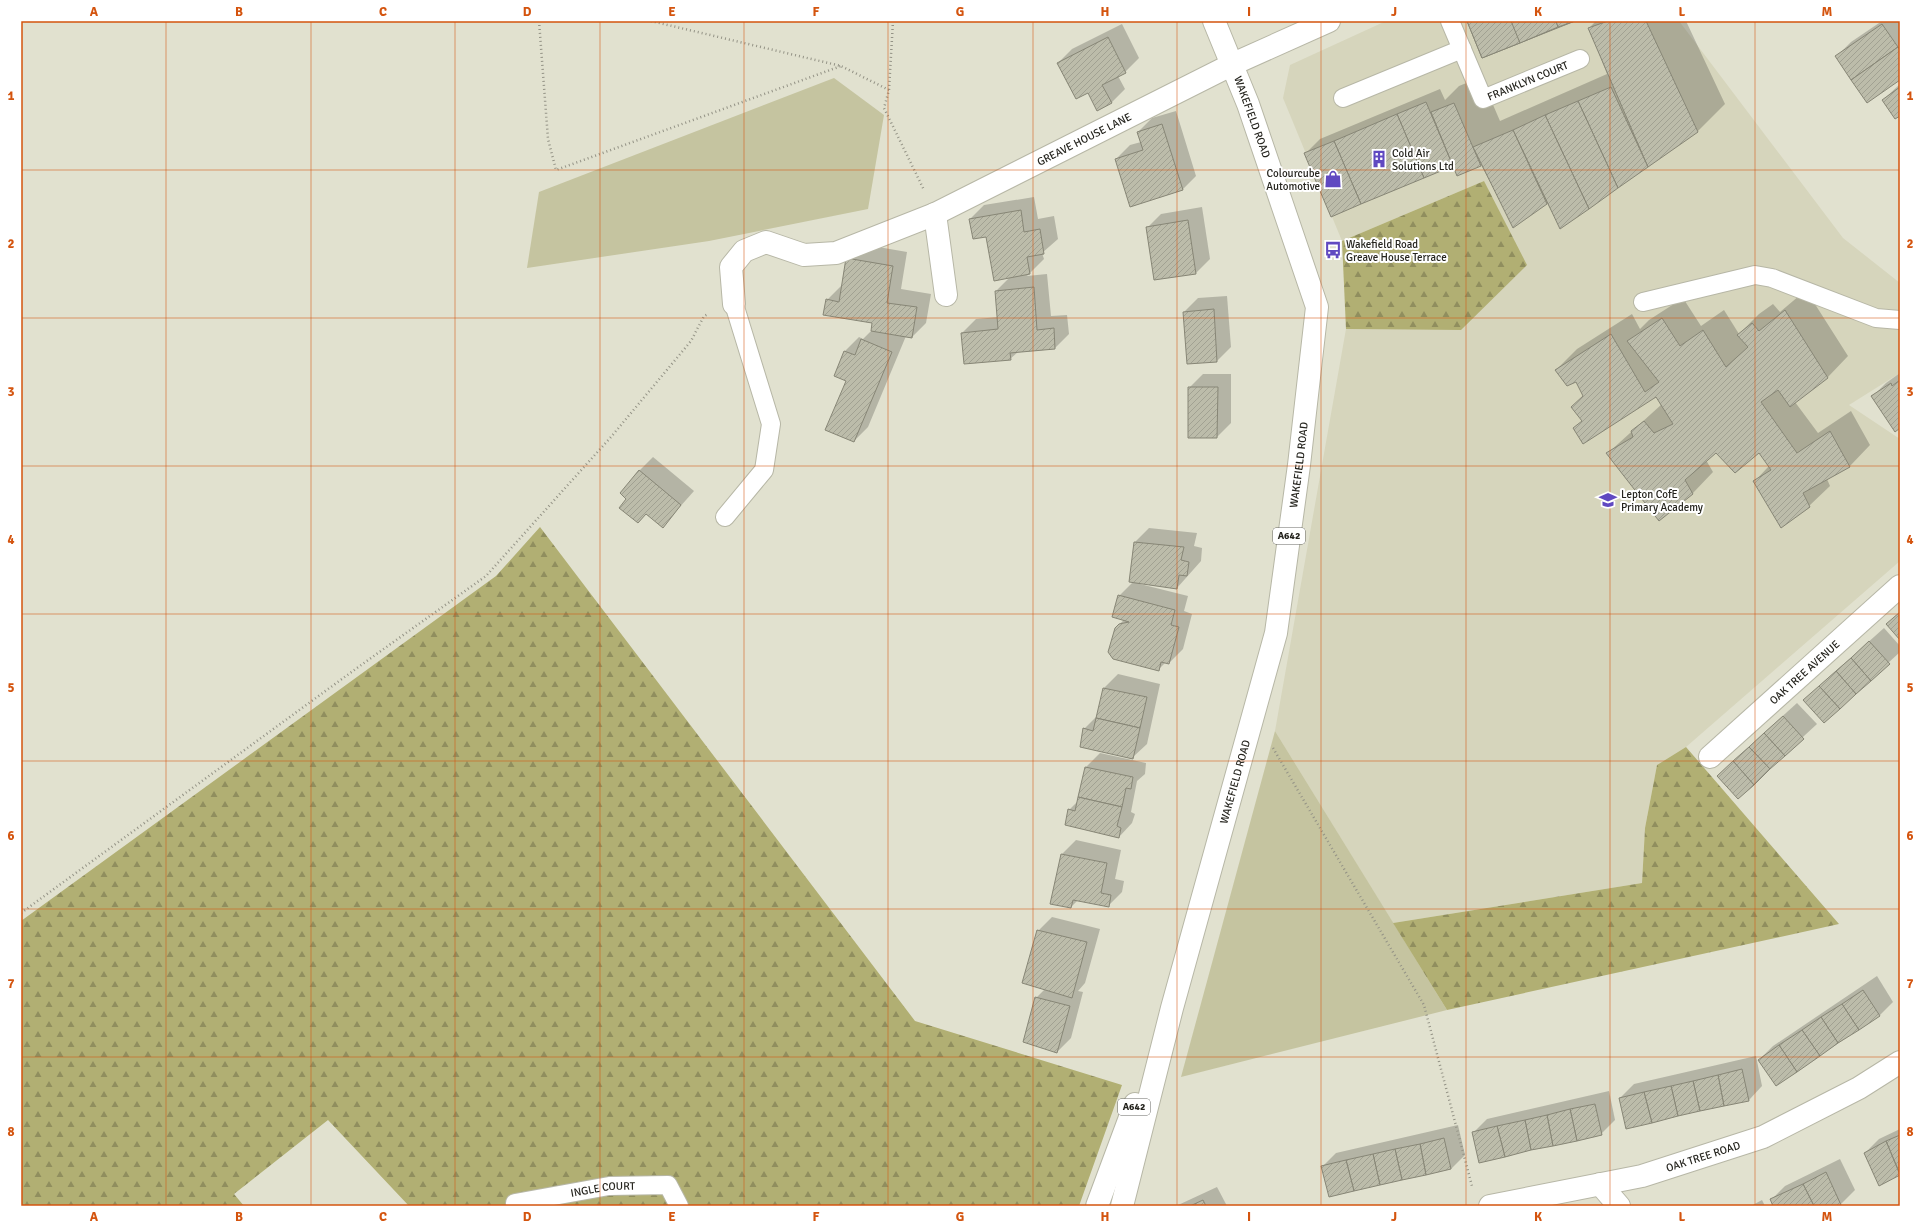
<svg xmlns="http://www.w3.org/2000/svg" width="1921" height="1227" viewBox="0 0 1921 1227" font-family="Signika,sans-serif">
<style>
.built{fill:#d6d5bc}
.grass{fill:#c5c4a0}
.forest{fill:url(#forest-firs)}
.shadow{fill:#0003}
.building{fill:url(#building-hatch);stroke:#878676}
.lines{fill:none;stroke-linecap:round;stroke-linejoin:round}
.lane-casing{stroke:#b7b7a6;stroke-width:20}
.street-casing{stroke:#b7b7a6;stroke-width:24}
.highway-casing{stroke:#b7b7a6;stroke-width:24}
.path{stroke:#949386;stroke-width:2.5;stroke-dasharray:1 3;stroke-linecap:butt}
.lane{stroke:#fff;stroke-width:18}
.street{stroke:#fff;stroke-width:22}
.highway{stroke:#fff;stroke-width:22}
.grid{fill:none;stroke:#d4540e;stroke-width:1;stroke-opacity:0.55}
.labels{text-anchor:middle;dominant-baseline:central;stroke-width:4;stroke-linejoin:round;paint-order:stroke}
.shield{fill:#fff;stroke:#666662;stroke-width:1}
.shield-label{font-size:10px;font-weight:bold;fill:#25241e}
.street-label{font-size:11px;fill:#25241e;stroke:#fff}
.poi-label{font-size:11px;fill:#25241e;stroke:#fff;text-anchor:start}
.neatline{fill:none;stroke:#d4540e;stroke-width:1.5}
.grid-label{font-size:13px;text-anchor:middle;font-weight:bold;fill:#d4540e}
</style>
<defs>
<pattern id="forest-firs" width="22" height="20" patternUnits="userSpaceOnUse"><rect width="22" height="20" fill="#b1af73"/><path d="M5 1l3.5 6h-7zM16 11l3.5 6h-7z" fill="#908e5e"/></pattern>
<pattern id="building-hatch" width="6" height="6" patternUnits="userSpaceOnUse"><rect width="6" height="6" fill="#bcbcaa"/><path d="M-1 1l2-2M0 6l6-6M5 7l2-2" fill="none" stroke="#a1a192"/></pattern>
</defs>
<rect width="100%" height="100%" fill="#e1e1cf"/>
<polygon class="built" points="1386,21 1679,21 1843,238 1900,283 1900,373 1849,405 1900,439 1900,561 1686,747 1657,765 1645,828 1642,883 1393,923 1275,731 1346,329 1461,330 1484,181 1342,241 1283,98 1290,65"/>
<g class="grass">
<polygon points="834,78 884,115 868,209 709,241 527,268 539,192"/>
<polygon points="1275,731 1447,1010 1181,1077"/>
</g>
<g class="forest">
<polygon points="1484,181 1527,265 1461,330 1346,329 1342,241"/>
<polygon points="540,527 915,1021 1122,1085 1079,1206 409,1206 328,1120 234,1194 244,1206 21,1206 21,921 496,576"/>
<polygon points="1686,747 1839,924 1447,1010 1393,923 1642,883 1645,828 1657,765"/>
</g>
<g class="shadow">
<polygon points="1596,21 1686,21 1725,104 1698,131 1560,227 1547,203 1514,226 1481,165 1458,174 1453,164 1306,153 1320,139 1440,89 1445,100 1459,86 1481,77 1500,121 1607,74 1589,28"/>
<polygon points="1882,21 1900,21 1900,79 1837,56 1851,42"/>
<polygon points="1122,24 1139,58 1125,72 1118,76 1125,89 1111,103 1088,92 1058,63 1072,49"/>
<polygon points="1900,84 1900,115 1883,100"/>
<polygon points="1176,111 1196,176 1182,190 1116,159 1130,145 1141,142 1138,132 1152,118"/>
<polygon points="1034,197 1038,219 1054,216 1058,239 1042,253 1044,259 1027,276 1047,274 1051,316 1067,315 1069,334 1055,348 1019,351 1010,359 962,333 976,319 998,317 996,291 1010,277 987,236 970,219 984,205"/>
<polygon points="1202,207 1210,259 1196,273 1155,279 1147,228 1161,214"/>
<polygon points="861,244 907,252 901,289 931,294 926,323 912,337 906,336 868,427 854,441 847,380 835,376 845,351 859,337 863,339 872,330 873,323 827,300 841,286 843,286 847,258"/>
<polygon points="1806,290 1848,356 1828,377 1795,402 1818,433 1851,411 1870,445 1850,466 1827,479 1830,486 1809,506 1754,482 1769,466 1759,451 1716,451 1706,460 1713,472 1693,493 1660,520 1608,453 1662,404 1656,396 1574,429 1583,420 1584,396 1576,381 1556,370 1577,349 1632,314 1640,329 1649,320 1683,298 1701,326 1724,310 1739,334 1759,314 1773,304 1780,312"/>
<polygon points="1227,296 1231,347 1217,361 1184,312 1198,298"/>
<polygon points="1900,373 1900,427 1873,396 1886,383"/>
<polygon points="1203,374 1231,374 1231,423 1217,437 1189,437 1189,388"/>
<polygon points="653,457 694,491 662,527 639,471"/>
<polygon points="1149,528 1197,533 1194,546 1202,548 1201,561 1177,588 1140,583 1140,584 1188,596 1184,611 1192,614 1183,649 1169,663 1166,662 1158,670 1115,628 1124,620 1119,596 1133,582 1135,542"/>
<polygon points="1884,628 1900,646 1900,652 1824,722 1818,687"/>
<polygon points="1118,674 1160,684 1147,744 1133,757 1084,729 1098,715 1104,688"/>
<polygon points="1797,703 1817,724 1738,797 1732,762"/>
<polygon points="1100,753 1146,763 1145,774 1137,781 1131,812 1135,814 1132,823 1119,837 1069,810 1078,801 1086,767"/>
<polygon points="1076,840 1121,850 1115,879 1124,881 1122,892 1108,906 1078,900 1071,907 1062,854"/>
<polygon points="1052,917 1100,929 1085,983 1078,991 1083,992 1071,1038 1057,1052 1036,998 1045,989 1038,931"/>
<polygon points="1877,976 1893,1002 1880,1015 1776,1085 1759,1060 1773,1046"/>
<polygon points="1756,1056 1762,1086 1749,1100 1620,1098 1634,1084"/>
<polygon points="1609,1091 1615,1120 1601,1134 1480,1162 1473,1133 1487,1119"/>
<polygon points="1458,1125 1465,1155 1451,1169 1322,1167 1336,1153"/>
<polygon points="1900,1129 1900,1174 1879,1184 1865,1153 1879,1139"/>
<polygon points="1840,1159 1855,1190 1841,1204 1836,1206 1774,1206 1771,1200 1785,1186"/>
<polygon points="1217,1187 1227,1206 1176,1206"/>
<polygon points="1762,1200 1765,1206 1751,1206"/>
</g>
<g class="building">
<polygon points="1467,21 1511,21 1520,43 1482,58"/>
<polygon points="1467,21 1575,21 1482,58"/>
<polygon points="1511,21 1556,21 1558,27 1520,43"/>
<polygon points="1556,21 1575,21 1558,27"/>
<polygon points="1608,21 1646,21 1698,132 1648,167 1588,28"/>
<polygon points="1882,24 1898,47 1851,80 1835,56"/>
<polygon points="1108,37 1126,73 1102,85 1112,103 1097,111 1088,93 1076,99 1057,63"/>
<polygon points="1898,47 1900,50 1900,80 1867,103 1851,80"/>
<polygon points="1611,87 1648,167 1618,188 1578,101"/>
<polygon points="1900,87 1900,116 1895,119 1882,100"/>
<polygon points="1578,101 1618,188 1589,209 1545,115"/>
<polygon points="1426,102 1453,166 1424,178 1397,114"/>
<polygon points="1454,103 1481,166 1457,176 1431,112"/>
<polygon points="1397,114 1424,178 1361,204 1334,141"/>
<polygon points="1545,115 1589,209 1560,229 1513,130"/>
<polygon points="1162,124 1183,190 1130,207 1115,159 1143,150 1137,132"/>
<polygon points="1513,130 1547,204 1513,228 1473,147"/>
<polygon points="1334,141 1361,204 1331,217 1304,153"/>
<polygon points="1021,210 1024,232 1040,229 1044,254 1027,257 1030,274 994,281 986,237 973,239 969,219"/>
<polygon points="1188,220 1196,274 1154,280 1146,227"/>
<polygon points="846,258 893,266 887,303 917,307 912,338 871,331 872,323 823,315 826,299 839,302"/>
<polygon points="1034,287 1037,330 1054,328 1055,349 1010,353 1011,360 964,364 961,333 998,329 995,291"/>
<polygon points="1214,309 1217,362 1187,364 1183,312"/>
<polygon points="1785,310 1828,378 1790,407 1778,390 1761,402 1797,453 1830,431 1850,467 1803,493 1810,507 1781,528 1753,481 1771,470 1759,453 1735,473 1716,453 1685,480 1693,494 1659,521 1606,453 1633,437 1631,431 1644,421 1654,433 1673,424 1656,397 1583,444 1573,428 1582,421 1571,407 1583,396 1576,382 1567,386 1555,370 1611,334 1645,392 1659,382 1627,341 1662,318 1680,346 1703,330 1726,367 1748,347 1737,335 1752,323 1759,331"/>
<polygon points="861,339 892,352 854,442 825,430 846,381 834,376 844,351 855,355"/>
<polygon points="1900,380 1900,428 1895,432 1871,396 1891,383 1892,386"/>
<polygon points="1188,387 1218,387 1217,438 1188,438"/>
<polygon points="639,470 681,505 663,528 646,514 638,523 619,508 626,499 620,493"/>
<polygon points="1134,542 1184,547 1181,560 1189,562 1187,576 1179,575 1177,589 1129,582"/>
<polygon points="1118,595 1175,610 1171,625 1179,627 1169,664 1161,662 1159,671 1113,659 1108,652 1115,628 1119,624 1129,622 1112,617"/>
<polygon points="1900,612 1900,640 1886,624"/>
<polygon points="1869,641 1890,664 1871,681 1851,658"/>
<polygon points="1851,658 1871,681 1856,694 1836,671"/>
<polygon points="1836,671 1856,694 1840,709 1819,686"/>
<polygon points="1819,686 1840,709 1824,723 1803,700"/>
<polygon points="1103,688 1147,697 1140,728 1096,718"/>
<polygon points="1783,716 1804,739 1785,756 1764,733"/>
<polygon points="1096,718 1140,728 1133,759 1080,747 1083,728 1093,731"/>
<polygon points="1764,733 1785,756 1770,769 1749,747"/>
<polygon points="1749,747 1770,769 1754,785 1733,761"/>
<polygon points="1733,761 1754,785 1738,799 1717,776"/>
<polygon points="1085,767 1133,777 1131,789 1126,788 1122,807 1078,797"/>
<polygon points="1078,797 1122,807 1117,826 1121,828 1119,838 1065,825 1068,809 1075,811"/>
<polygon points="1061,854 1107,863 1101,893 1111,895 1109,907 1073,900 1071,908 1050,904"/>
<polygon points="1037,930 1087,942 1072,998 1022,983"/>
<polygon points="1863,990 1880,1016 1859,1030 1842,1004"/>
<polygon points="1035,997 1070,1006 1057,1053 1023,1042"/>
<polygon points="1842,1004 1859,1030 1838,1043 1821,1017"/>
<polygon points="1821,1017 1838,1043 1820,1056 1802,1030"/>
<polygon points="1802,1030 1820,1056 1797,1072 1779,1045"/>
<polygon points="1779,1045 1797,1072 1776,1086 1758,1060"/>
<polygon points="1742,1069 1749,1101 1724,1106 1718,1075"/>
<polygon points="1718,1075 1724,1106 1700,1111 1693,1081"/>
<polygon points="1693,1081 1700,1111 1678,1116 1671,1086"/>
<polygon points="1671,1086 1678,1116 1652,1123 1644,1092"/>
<polygon points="1644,1092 1652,1123 1626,1129 1619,1098"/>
<polygon points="1595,1104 1602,1135 1577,1141 1570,1109"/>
<polygon points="1570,1109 1577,1141 1553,1146 1547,1115"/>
<polygon points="1547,1115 1553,1146 1531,1150 1525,1120"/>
<polygon points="1525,1120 1531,1150 1505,1157 1497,1126"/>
<polygon points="1497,1126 1505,1157 1479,1163 1472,1132"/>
<polygon points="1900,1135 1900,1174 1886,1141"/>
<polygon points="1444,1138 1451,1169 1426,1175 1420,1144"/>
<polygon points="1886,1141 1900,1175 1879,1186 1864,1153"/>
<polygon points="1420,1144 1426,1175 1402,1180 1395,1149"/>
<polygon points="1395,1149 1402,1180 1380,1185 1373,1154"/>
<polygon points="1373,1154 1380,1185 1354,1191 1346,1160"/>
<polygon points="1346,1160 1354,1191 1329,1197 1321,1166"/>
<polygon points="1826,1172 1841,1205 1839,1206 1814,1206 1803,1184"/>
<polygon points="1803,1184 1814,1206 1773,1206 1770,1199"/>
<polygon points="1203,1200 1206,1206 1190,1206"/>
</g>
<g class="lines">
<g class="lane-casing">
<g id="lane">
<path id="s1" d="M 1450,21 L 1483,99 L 1580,59"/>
<polyline points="1343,98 1462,49"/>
<polyline points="1643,302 1755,275 1772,278 1876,318 1900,320"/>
<polyline points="725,517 764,470 771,424 734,304"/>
<path id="s2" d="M 515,1203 L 609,1186 L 668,1185 L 679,1206"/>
</g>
</g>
<g class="street-casing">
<g id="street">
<polyline points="935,214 946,295"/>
<path id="s3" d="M 734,304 L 731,267 L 744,251 L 766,242 L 804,255 L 836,253 L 935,214 L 1233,64 L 1329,21"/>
<path id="s4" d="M 1710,757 L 1900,586"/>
<polyline points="1600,1184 1619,1206"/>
<path id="s5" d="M 1490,1206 L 1642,1176 L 1763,1137 L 1859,1088 L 1900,1062"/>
</g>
</g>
<g class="highway-casing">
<g id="highway">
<polyline points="1097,1206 1135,1104"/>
<path id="s6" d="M 1122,1206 L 1172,1008 L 1276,633 L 1299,465 L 1317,307 L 1248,104 L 1214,21"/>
</g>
</g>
<g class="path">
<polyline points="539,21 548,139 556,170 841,66"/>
<polyline points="651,21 841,66 889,90"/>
<polyline points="893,21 889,90 884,108 924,190"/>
<polyline points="1273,748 1424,1005 1472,1186"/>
<polyline points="21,913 357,668 486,576 611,437 691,341 704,316 708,314"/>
</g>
<use href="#lane" class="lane"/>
<use href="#street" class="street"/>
<use href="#highway" class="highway"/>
</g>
<path class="grid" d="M 166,21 L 166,1206M 311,21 L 311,1206M 455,21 L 455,1206M 600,21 L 600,1206M 744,21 L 744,1206M 888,21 L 888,1206M 1033,21 L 1033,1206M 1177,21 L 1177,1206M 1321,21 L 1321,1206M 1466,21 L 1466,1206M 1610,21 L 1610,1206M 1755,21 L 1755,1206M 21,170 L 1900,170M 21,318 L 1900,318M 21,466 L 1900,466M 21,614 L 1900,614M 21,761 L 1900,761M 21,909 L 1900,909M 21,1057 L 1900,1057"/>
<defs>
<g id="building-bare" transform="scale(1.38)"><path d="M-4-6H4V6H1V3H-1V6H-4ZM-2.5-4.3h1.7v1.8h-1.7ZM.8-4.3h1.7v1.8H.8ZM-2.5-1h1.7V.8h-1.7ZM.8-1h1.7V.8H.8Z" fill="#6049c1" stroke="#fff" stroke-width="2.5" paint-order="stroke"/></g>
<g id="shop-bare" transform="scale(1.38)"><path d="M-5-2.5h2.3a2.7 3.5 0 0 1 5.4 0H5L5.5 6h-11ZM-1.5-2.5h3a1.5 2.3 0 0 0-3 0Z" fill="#6049c1" stroke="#fff" stroke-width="2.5" paint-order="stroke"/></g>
<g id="bus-bare" transform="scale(1.38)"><path d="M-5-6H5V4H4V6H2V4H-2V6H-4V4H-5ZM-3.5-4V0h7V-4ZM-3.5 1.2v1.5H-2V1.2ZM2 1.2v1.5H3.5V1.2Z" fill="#6049c1" stroke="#fff" stroke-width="2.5" paint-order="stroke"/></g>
<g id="school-bare" transform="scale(1.38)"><path d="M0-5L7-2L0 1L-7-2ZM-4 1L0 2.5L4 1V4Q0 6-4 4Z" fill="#6049c1" stroke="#fff" stroke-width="2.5" paint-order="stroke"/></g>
</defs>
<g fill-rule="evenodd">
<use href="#building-bare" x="1379" y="159"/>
<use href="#shop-bare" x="1333" y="179"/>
<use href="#bus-bare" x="1333" y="250"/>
<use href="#school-bare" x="1608" y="500"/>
</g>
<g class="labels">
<g class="shield">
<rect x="1273" y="528" width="32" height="16" rx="3"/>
<rect x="1118" y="1099" width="32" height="16" rx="3"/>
</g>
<g class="shield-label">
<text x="1289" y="536">A642</text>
<text x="1134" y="1107">A642</text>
</g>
<g class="street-label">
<text stroke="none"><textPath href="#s1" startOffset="133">FRANKLYN COURT</textPath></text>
<text transform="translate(1252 117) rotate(70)">WAKEFIELD ROAD</text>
<text stroke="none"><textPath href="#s3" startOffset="427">GREAVE HOUSE LANE</textPath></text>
<text stroke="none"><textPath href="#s6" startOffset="763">WAKEFIELD ROAD</textPath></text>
<text stroke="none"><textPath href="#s4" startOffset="127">OAK TREE AVENUE</textPath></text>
<text stroke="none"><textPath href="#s6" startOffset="439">WAKEFIELD ROAD</textPath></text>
<text stroke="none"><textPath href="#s5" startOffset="219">OAK TREE ROAD</textPath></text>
<text stroke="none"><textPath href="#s2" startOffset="89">INGLE COURT</textPath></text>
</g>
<g class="poi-label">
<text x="1392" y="153">Cold Air<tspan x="1392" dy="13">Solutions Ltd</tspan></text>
<text x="1320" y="173" text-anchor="end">Colourcube<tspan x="1320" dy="13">Automotive</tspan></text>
<text x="1346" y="244">Wakefield Road<tspan x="1346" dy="13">Greave House Terrace</tspan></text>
<text x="1621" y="494">Lepton CofE<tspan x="1621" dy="13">Primary Academy</tspan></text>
</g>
</g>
<rect width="1921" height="1227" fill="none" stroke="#ffffff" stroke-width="44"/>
<rect x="22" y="22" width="1877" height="1183" class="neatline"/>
<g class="grid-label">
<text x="94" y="16">A</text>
<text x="239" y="16">B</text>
<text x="383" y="16">C</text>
<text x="527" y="16">D</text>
<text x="672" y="16">E</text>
<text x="816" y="16">F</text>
<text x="960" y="16">G</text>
<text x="1105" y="16">H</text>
<text x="1249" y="16">I</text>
<text x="1394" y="16">J</text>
<text x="1538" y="16">K</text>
<text x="1682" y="16">L</text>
<text x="1827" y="16">M</text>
<text x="11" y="100">1</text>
<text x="1910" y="100">1</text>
<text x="11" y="248">2</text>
<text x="1910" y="248">2</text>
<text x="11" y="396">3</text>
<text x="1910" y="396">3</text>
<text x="11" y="544">4</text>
<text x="1910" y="544">4</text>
<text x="11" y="692">5</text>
<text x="1910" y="692">5</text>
<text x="11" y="840">6</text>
<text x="1910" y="840">6</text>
<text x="11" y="988">7</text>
<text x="1910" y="988">7</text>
<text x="11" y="1136">8</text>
<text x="1910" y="1136">8</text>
<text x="94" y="1221">A</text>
<text x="239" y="1221">B</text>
<text x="383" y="1221">C</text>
<text x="527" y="1221">D</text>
<text x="672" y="1221">E</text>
<text x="816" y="1221">F</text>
<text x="960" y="1221">G</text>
<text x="1105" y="1221">H</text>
<text x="1249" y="1221">I</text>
<text x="1394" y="1221">J</text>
<text x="1538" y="1221">K</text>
<text x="1682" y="1221">L</text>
<text x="1827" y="1221">M</text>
</g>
</svg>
